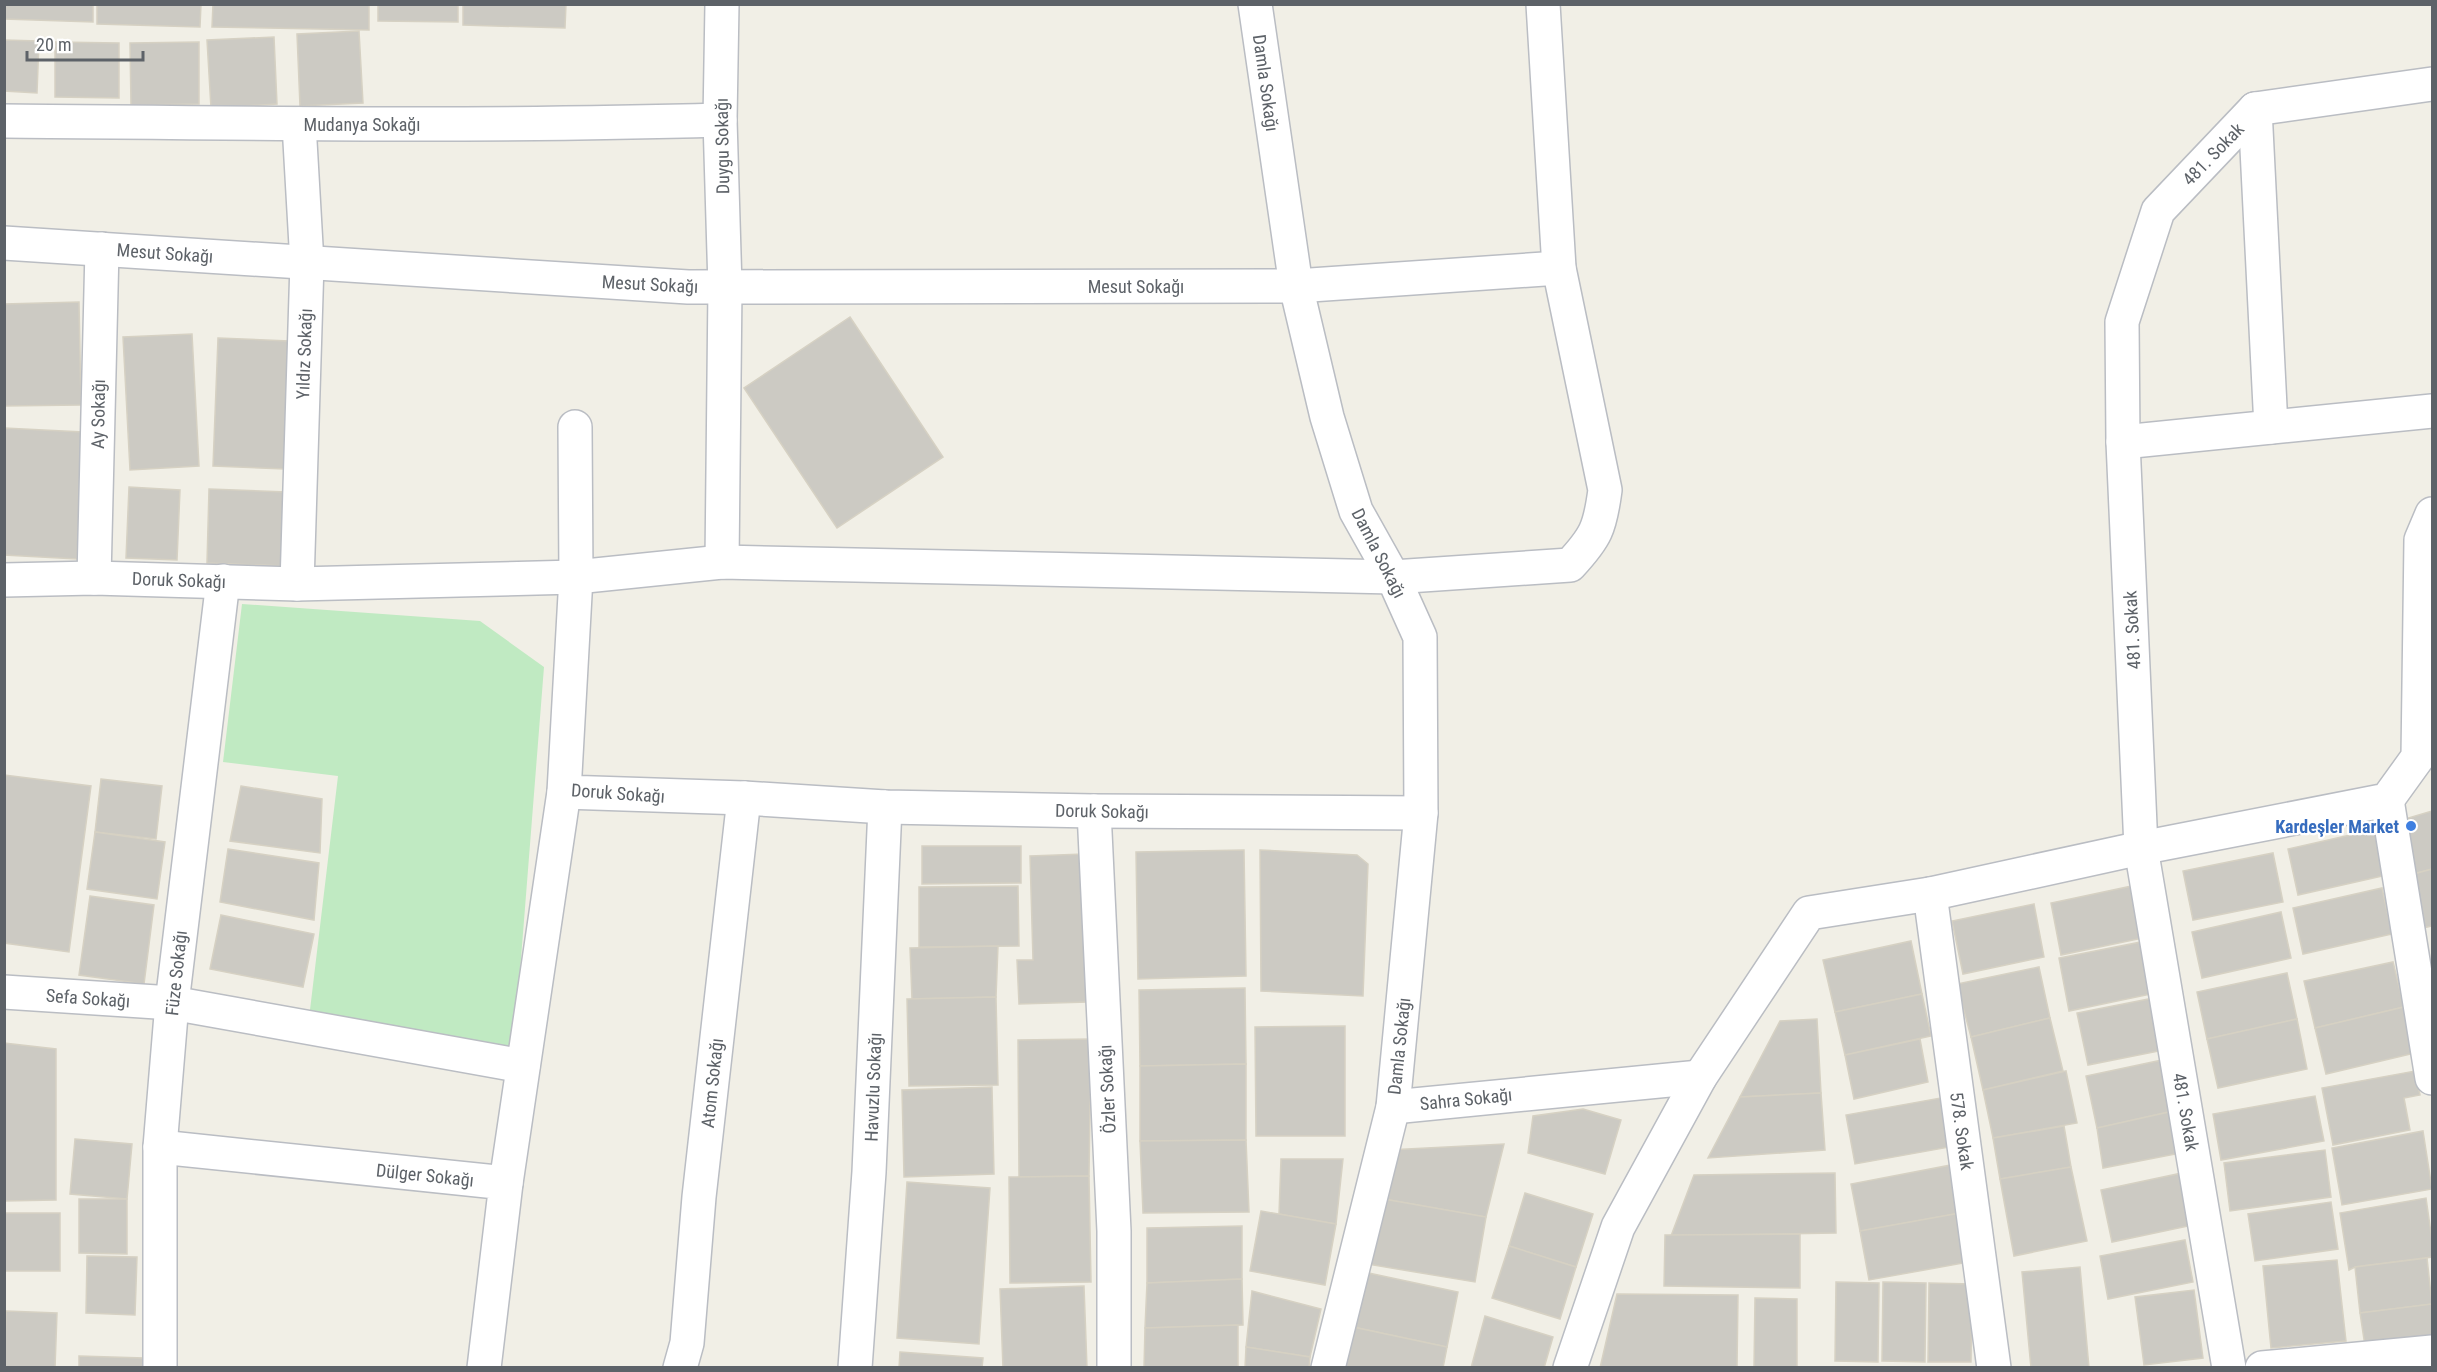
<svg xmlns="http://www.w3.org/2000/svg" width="2437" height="1372" viewBox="0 0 2437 1372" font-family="'Roboto Condensed',sans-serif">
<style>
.green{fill:#c0eac2}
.building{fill:#cccac3;stroke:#d6d1c3;stroke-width:1.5}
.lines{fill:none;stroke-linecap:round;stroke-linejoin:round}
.minor-casing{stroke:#babdc3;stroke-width:36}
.minor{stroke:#fff;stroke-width:33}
.shop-dot{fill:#3f7fe0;stroke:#fff;stroke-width:2}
.labels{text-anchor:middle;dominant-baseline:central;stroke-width:4.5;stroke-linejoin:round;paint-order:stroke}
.street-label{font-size:18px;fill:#5d6268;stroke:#fff}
.shop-label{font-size:18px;font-weight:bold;fill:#366cbe;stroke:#fff;text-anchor:end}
</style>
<rect width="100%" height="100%" fill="#f1efe6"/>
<polygon class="green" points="242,604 480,621 544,667 513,1060 307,1035 338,776 223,762"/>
<g class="building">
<polygon points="4,4 93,4 93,22 4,19"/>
<polygon points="97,4 201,4 200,27 97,24"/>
<polygon points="213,4 369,4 369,30 212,27"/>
<polygon points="378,4 458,4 458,22 378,21"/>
<polygon points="463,4 566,4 565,28 463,25"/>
<polygon points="359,31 363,103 300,106 297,34"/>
<polygon points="274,37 277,104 211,108 207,40"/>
<polygon points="4,40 39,41 37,93 4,91"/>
<polygon points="55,42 119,43 119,98 55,97"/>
<polygon points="199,42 199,104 131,105 130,43"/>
<polygon points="79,302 81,405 4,406 4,304"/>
<polygon points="850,317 943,457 837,528 744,388"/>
<polygon points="192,334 199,466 130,470 123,337"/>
<polygon points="218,338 289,341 284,469 213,466"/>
<polygon points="4,428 83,432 77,559 4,555"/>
<polygon points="129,487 180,490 177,560 126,558"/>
<polygon points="209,489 287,492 284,566 207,563"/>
<polygon points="4,775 91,786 69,952 4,943"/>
<polygon points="101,779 162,786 156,839 95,832"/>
<polygon points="241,786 322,799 320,853 230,841"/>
<polygon points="2432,811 2432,869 2410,875 2405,819"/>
<polygon points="2377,829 2387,875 2298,895 2288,849"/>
<polygon points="95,832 165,842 157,899 87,889"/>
<polygon points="922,846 1021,846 1021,883 922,884"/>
<polygon points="228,849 319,863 314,920 220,902"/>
<polygon points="1244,850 1246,976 1138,979 1136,852"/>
<polygon points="1260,850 1357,855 1368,864 1363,996 1261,991"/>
<polygon points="2273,853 2283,902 2193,920 2183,871"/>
<polygon points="1084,854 1088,1002 1019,1004 1017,960 1033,960 1030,856"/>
<polygon points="2432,869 2432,926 2423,928 2410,875"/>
<polygon points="1018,886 1019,946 919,947 919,887"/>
<polygon points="2132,886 2143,938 2061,955 2051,903"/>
<polygon points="2382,888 2392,934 2303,954 2293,908"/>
<polygon points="90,896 154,905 144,984 79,975"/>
<polygon points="2034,904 2044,957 1963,974 1952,921"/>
<polygon points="2281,912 2291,958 2202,978 2192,932"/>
<polygon points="221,915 314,934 303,987 210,969"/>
<polygon points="1911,941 1922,994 1835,1012 1823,960"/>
<polygon points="2141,942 2151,994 2069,1011 2059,958"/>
<polygon points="998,946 996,997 912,999 910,948"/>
<polygon points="2393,962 2404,1007 2315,1028 2304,981"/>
<polygon points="2039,967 2050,1018 1971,1037 1957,984"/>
<polygon points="2287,973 2297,1019 2207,1039 2197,992"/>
<polygon points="1245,988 1246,1064 1140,1066 1139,990"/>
<polygon points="1922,994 1931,1036 1845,1055 1835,1012"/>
<polygon points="996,997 998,1085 909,1086 907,999"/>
<polygon points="2159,997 2169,1049 2088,1065 2077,1013"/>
<polygon points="2404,1007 2415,1053 2326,1074 2315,1028"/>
<polygon points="2050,1018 2063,1071 1983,1090 1971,1037"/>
<polygon points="1817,1019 1821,1093 1740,1097 1780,1021"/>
<polygon points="2297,1019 2307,1069 2218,1088 2207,1039"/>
<polygon points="1345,1026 1345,1136 1256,1136 1255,1027"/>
<polygon points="1091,1039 1089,1176 1019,1177 1018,1040"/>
<polygon points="1920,1039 1928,1082 1854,1099 1845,1055"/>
<polygon points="4,1043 56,1049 56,1200 4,1201"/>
<polygon points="2167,1059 2178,1110 2097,1128 2086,1076"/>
<polygon points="1246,1064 1246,1140 1140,1141 1140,1066"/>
<polygon points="2066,1071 2077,1123 1993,1138 1983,1090"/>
<polygon points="2415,1071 2420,1095 2404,1098 2410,1130 2333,1145 2322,1088"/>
<polygon points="992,1087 994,1174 904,1177 902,1090"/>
<polygon points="1821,1093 1825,1150 1708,1158 1740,1097"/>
<polygon points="2315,1096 2324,1141 2221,1160 2213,1114"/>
<polygon points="1946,1097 1955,1146 1855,1164 1846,1115"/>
<polygon points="1583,1109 1621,1120 1605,1174 1528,1153 1533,1116"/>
<polygon points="2178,1110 2186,1152 2103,1168 2097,1128"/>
<polygon points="2064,1126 2071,1167 2000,1179 1993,1138"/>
<polygon points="2423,1131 2432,1189 2342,1205 2332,1148"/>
<polygon points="75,1139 132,1144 127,1199 70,1194"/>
<polygon points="1246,1140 1249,1212 1143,1213 1140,1141"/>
<polygon points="1504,1144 1486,1217 1378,1198 1388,1150"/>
<polygon points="2325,1150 2331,1197 2230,1211 2224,1163"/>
<polygon points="1281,1159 1343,1159 1336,1224 1279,1214"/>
<polygon points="1951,1165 1960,1213 1860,1231 1851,1184"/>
<polygon points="2071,1167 2087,1241 2014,1256 2000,1179"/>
<polygon points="1835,1173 1836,1233 1671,1236 1694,1175"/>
<polygon points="2182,1173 2193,1225 2112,1242 2101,1190"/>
<polygon points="1089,1176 1091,1282 1010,1283 1009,1177"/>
<polygon points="907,1182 990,1188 979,1344 897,1338"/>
<polygon points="1525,1193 1593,1214 1576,1267 1509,1246"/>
<polygon points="1378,1198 1486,1217 1475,1282 1367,1264"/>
<polygon points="2426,1198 2432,1240 2432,1257 2355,1267 2349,1270 2340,1213"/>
<polygon points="79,1199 127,1199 127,1254 79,1253"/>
<polygon points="2331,1202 2338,1249 2255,1261 2248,1214"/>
<polygon points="1261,1211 1336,1224 1325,1285 1250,1271"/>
<rect x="4" y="1213" width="56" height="58"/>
<polygon points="1960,1213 1969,1262 1869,1280 1860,1231"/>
<polygon points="1242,1226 1242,1279 1147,1283 1147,1228"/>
<polygon points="1800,1234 1800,1288 1664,1286 1665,1235"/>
<polygon points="2185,1240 2193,1282 2108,1299 2100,1256"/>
<polygon points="1509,1246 1576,1267 1560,1319 1492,1298"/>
<polygon points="87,1256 137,1257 135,1315 86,1313"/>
<polygon points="2427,1258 2432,1304 2360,1313 2355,1267"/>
<polygon points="2337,1260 2346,1341 2271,1348 2263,1266"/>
<polygon points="2080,1267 2089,1368 2031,1368 2022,1272"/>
<polygon points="1364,1272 1458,1292 1447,1347 1353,1327"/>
<polygon points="1242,1279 1243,1325 1145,1328 1147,1283"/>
<polygon points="1836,1282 1879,1283 1878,1362 1835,1361"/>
<polygon points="1883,1282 1926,1283 1925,1362 1882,1361"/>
<polygon points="1929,1283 1972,1284 1971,1362 1928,1362"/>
<polygon points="1084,1286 1087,1368 1003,1368 1000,1289"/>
<polygon points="2194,1290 2203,1358 2144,1365 2135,1297"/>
<polygon points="1252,1291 1321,1309 1310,1357 1246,1347"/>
<polygon points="1617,1294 1738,1295 1737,1368 1600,1368"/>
<polygon points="1755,1298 1797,1299 1797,1368 1754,1368"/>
<polygon points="2432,1304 2432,1338 2365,1346 2360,1313"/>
<polygon points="6,1311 57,1313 55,1368 4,1368"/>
<polygon points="1485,1316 1553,1337 1544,1368 1471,1368"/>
<polygon points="1238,1325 1238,1368 1144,1368 1145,1328"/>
<polygon points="1353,1327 1447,1347 1443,1368 1344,1368"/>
<polygon points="1246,1347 1310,1357 1309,1368 1245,1368"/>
<polygon points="900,1352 983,1358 982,1368 899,1368"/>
<polygon points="79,1356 144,1358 144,1368 79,1368"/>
</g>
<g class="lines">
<g class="minor-casing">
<g id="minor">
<polyline points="722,4 720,120 725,287 722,562"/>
<polyline points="1255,4 1296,286 1327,417 1356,511 1393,577 1420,637 1421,813 1393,1107 1328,1368"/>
<polyline points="2255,109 2271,427"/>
<path d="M 4,121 C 243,123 482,127 720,120"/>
<polyline points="4,243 688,287 1296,286 1559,268"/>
<path d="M 575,427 L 576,577 L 722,562 L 1393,577 L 1570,565 C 1596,537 1600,528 1605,490 L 1559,268 L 1543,4"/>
<polyline points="2123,442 2432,411"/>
<polyline points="94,578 102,249"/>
<polyline points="4,580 94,578 297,584 576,577 564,792 744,798 885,807 1094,811 1421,813"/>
<polyline points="297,584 307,263 299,124"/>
<polyline points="2387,800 2432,1078"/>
<polyline points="1094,811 1114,1231 1114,1368"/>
<polyline points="1930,894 1994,1368"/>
<polyline points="4,992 172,1003 523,1066"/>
<polyline points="1393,1107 1700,1077"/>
<polyline points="160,1147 506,1183 484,1368"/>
<polyline points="506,1183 564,792"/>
<polyline points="160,1368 160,1147 172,1003 223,581"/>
<polyline points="680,1368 687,1343 699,1197 744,798"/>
<polyline points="855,1368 869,1172 885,807"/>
<polyline points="1570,1368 1618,1227 1700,1077 1809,913 1930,894 2141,848 2387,800 2418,757 2421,540 2432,514"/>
<polyline points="2229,1368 2141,848 2123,442 2122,322 2158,211 2255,109 2432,84"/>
<polyline points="2262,1368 2432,1352"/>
</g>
</g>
<use href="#minor" class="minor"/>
</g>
<circle class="shop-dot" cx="2411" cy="826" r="6"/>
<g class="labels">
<g class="street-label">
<text transform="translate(1266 83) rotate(82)">Damla Sokağı</text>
<text x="362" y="124">Mudanya Sokağı</text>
<text transform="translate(722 146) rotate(-91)">Duygu Sokağı</text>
<text transform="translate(2213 154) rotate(-46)">481. Sokak</text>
<text transform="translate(165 253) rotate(4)">Mesut Sokağı</text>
<text transform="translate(650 284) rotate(3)">Mesut Sokağı</text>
<text x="1136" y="286">Mesut Sokağı</text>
<text transform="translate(304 354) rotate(-88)">Yıldız Sokağı</text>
<text transform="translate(98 414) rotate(-89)">Ay Sokağı</text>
<text transform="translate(1379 553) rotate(63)">Damla Sokağı</text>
<text transform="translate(179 580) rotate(2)">Doruk Sokağı</text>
<text transform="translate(2132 630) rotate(-93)">481. Sokak</text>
<text transform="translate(618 793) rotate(4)">Doruk Sokağı</text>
<text transform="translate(1102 811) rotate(1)">Doruk Sokağı</text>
<text transform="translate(176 973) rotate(-84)">Füze Sokağı</text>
<text transform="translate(88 998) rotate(4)">Sefa Sokağı</text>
<text transform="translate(1399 1046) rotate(-84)">Damla Sokağı</text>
<text transform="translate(712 1083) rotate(-84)">Atom Sokağı</text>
<text transform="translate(873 1087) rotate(-88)">Havuzlu Sokağı</text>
<text transform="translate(1107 1089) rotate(-93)">Özler Sokağı</text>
<text transform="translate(1466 1099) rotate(-6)">Sahra Sokağı</text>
<text transform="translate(2186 1112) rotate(80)">481. Sokak</text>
<text transform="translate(1962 1131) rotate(82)">578. Sokak</text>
<text transform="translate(425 1175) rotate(6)">Dülger Sokağı</text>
</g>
<g class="shop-label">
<text x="2399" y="826">Kardeşler Market</text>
</g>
</g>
<rect width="2437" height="1372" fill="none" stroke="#5d6268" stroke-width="12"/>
<path d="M27 51v9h116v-9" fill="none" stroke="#5d6268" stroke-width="3"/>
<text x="36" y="51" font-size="18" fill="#5d6268" stroke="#ffffff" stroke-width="4.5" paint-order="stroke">20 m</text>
</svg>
